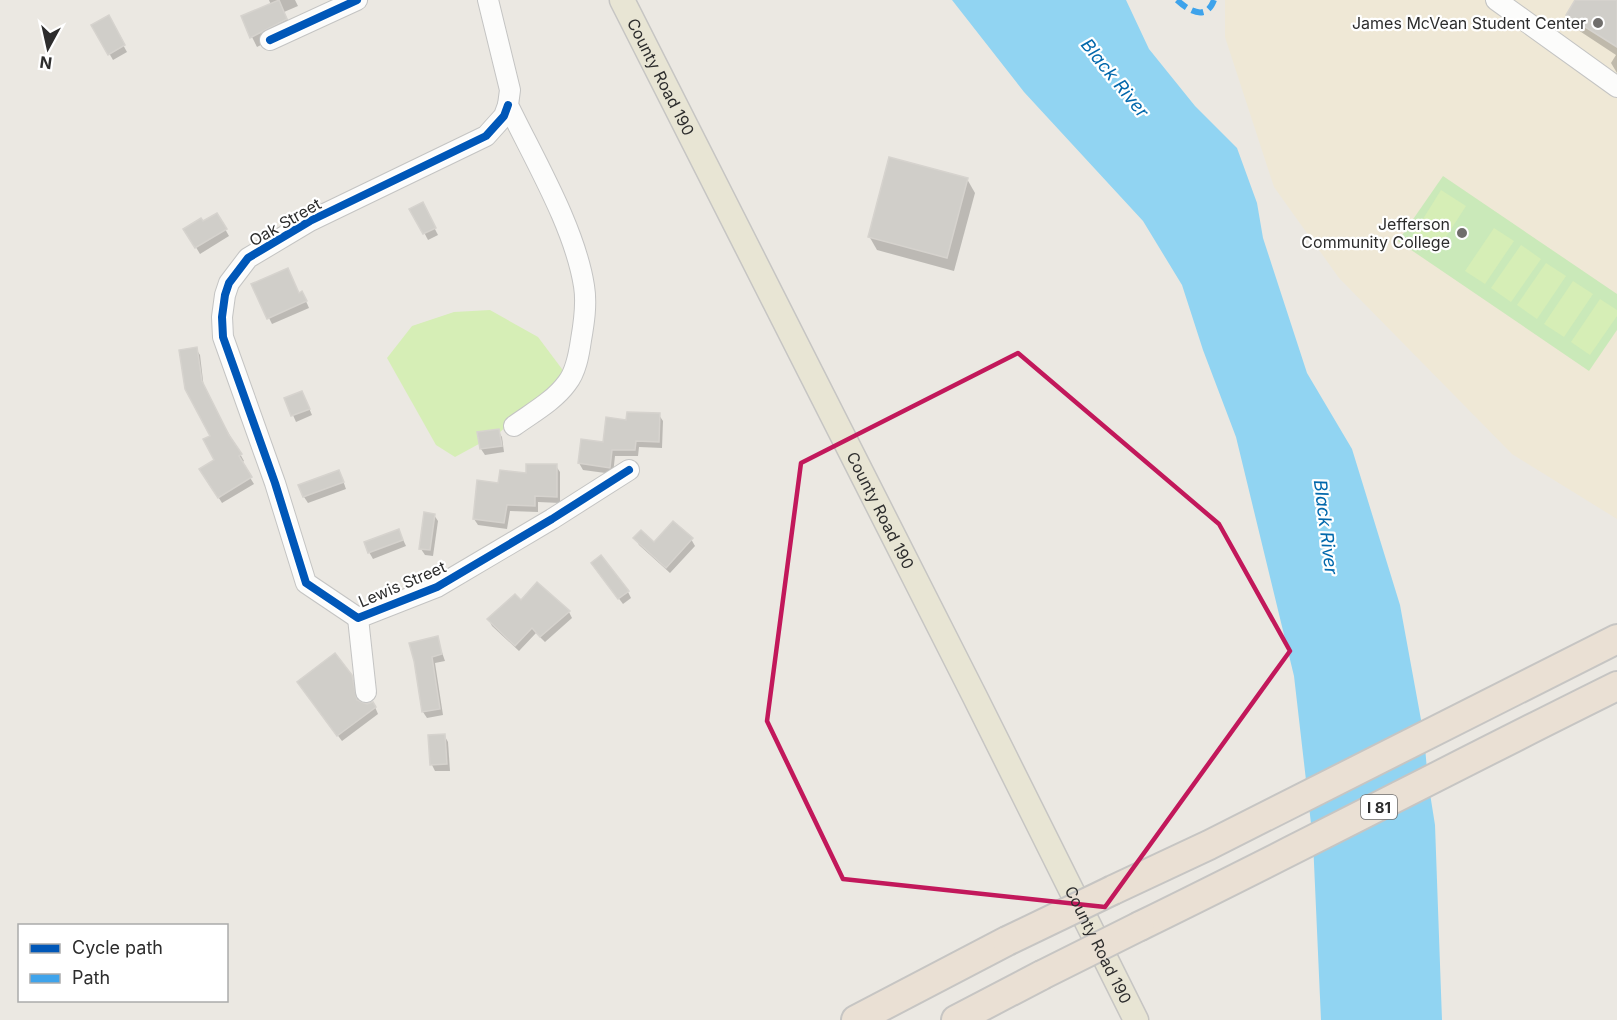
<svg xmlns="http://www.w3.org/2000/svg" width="1617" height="1020" viewBox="0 0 1617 1020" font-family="Inter,sans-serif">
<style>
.education{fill:#efe8d6}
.green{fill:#cae9b9}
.pitch{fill:#d6eeb6}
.water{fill:#91d4f2}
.shadow{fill:#0003}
.building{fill:#d0cec9;stroke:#d6d3ce;stroke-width:1.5}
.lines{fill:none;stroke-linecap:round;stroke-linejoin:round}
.minor-casing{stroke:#c4c4c3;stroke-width:22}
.major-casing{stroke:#c6c5c3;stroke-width:27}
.highway-casing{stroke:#c6c5c3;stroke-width:32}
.minor{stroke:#fcfcfb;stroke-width:20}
.major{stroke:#e8e5d4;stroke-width:24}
.highway{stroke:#eae0d4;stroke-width:28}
.highway-bridge-casing{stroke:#c6c5c3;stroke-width:32;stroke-linecap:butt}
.highway-bridge{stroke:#eae0d4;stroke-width:28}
.quiet{stroke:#3ea3eb;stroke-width:6;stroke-dasharray:12 6;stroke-linecap:butt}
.cycleway-casing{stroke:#fff;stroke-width:11}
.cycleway{stroke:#0057b8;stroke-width:8}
.marked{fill:none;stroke:#c2185b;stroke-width:4.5;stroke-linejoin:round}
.poi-dot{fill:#706e6c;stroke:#fff;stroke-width:2}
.labels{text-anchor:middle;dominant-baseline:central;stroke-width:4.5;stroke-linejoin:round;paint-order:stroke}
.shield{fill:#fff;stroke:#6c6c6c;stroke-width:1.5}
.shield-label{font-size:15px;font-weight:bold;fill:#2d2d2d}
.poi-label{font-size:16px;fill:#2d2d2d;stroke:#fff;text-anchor:end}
.street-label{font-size:16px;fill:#2d2d2d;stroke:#fff}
.water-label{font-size:18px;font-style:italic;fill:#0268ac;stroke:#fff}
</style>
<rect width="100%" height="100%" fill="#ebe8e2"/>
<polygon class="education" points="1225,0 1617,0 1617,519 1512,454 1339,278 1274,187 1225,37"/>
<polygon class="green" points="1443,176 1617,294 1617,330 1589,371 1398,241"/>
<g class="pitch">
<polygon points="1441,190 1466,206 1437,251 1413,235"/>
<polygon points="1494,228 1514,241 1485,284 1465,271"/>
<polygon points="1521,245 1541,259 1511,302 1491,288"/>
<polygon points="1546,263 1566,276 1537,319 1517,305"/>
<polygon points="1573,281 1593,294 1564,337 1544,324"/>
<polygon points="1600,299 1617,310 1617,316 1590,355 1571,342"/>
<polygon points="490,310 538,337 565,373 499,433 455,457 436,445 387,358 412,326 454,312"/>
</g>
<polygon class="water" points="952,0 1126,0 1149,49 1195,106 1237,148 1257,203 1263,238 1307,373 1352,449 1400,605 1424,736 1428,781 1435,825 1442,1020 1321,1020 1313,841 1294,676 1236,437 1203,350 1182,285 1143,221 1024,92"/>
<g class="shadow">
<polygon points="269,0 295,0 298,6 284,12 292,29 257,47 252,37 271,5"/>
<polygon points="1577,0 1617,0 1617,73 1611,63 1616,55 1575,28 1568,15"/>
<polygon points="108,18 127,52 113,60 93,25"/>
<polygon points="967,179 975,193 954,271 877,250 869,236"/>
<polygon points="422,204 438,235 428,240 412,209"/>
<polygon points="217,215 229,236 200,254 185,229 203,223"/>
<polygon points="299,294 305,299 309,308 272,324 269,318"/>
<polygon points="196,349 200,355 204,389 244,461 241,463 254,484 222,503 201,469 216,460"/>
<polygon points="286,399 305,399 312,415 296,422"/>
<polygon points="659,415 663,421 662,448 639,447 638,456 615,456 613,474 583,470 579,463 604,444 628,422"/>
<polygon points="498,431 502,437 504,452 485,455 481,449 479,434"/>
<polygon points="556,466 560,472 560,503 538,502 538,512 510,511 507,529 478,525 474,519 527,475"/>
<polygon points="342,478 346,489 308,503 304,497"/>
<polygon points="434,515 438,521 433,556 425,555 421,549"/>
<polygon points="399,531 406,546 373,559 369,552"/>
<polygon points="635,538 655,544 691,539 695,546 670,573 639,545"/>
<polygon points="593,564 628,592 631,598 623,604"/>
<polygon points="521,603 569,612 572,618 545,642 536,633 519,651 492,626 489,620"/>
<polygon points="437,638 445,661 435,663 443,715 427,718 423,712 415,661"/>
<polygon points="351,676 355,683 359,702 375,707 378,714 342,741 302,688"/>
<polygon points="444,735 448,742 450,771 435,771 432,765"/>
</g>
<g class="building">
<polygon points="279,0 287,19 250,38 241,16"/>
<polygon points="1575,0 1617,0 1617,47 1566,15"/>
<polygon points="109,15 125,45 108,55 91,25"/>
<polygon points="889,157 968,178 947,258 868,237"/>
<polygon points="423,202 436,228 423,234 409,209"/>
<polygon points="217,213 227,229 195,248 183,229 201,218 203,221"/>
<polygon points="288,268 299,293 302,291 307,301 267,319 251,284"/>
<polygon points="197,347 202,381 229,435 242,454 239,456 252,477 218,498 199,469 214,460 203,439 210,436 185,389 179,350"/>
<polygon points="302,391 310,409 291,416 284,398"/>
<polygon points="627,412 660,413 659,442 636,441 635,450 612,450 610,468 578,463 581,439 603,442 606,417 626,420"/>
<polygon points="499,429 502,446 480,449 477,432"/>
<polygon points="526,464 557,464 557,497 535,496 535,506 507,505 504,523 473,519 477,480 498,483 500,470 526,473"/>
<polygon points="339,470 344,482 303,497 298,485"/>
<polygon points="424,512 435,514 430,550 419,549"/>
<polygon points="673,521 693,538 666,568 633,538 641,530 654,542"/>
<polygon points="399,529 403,540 368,553 364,542"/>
<polygon points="601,555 629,591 618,599 591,563"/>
<polygon points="537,582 570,611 540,637 532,628 515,646 487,619 515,594 521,600"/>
<polygon points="438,636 442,654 432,657 440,709 422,712 414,661 409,643"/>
<polygon points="335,653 352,675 357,700 367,704 373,702 376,707 337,736 297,682"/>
<polygon points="445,734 447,764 430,765 428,735"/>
</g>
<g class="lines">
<g class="minor-casing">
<g id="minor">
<path d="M 488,0 L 510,90 L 508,105 C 534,159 575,228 584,286 C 587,304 584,323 581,340 C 579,354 576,372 567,383 C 554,401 532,413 514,426"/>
<polyline points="1496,0 1617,87"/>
<polyline points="270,40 357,0"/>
<polyline points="508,105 504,116 486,136 310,221 248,258 229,283 225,295 222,317 223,337 275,483 306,583 358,618 437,587 552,519 629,470"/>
<polyline points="358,618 366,692"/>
</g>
</g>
<g class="major-casing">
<g id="major">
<path id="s1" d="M 622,0 L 974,695 L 1136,1020"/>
</g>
</g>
<g class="highway-casing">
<g id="highway">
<polyline points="1113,890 1209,845 1617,639"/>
<path d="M 1140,926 C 1300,848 1457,765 1617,686"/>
<polyline points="856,1020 1007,941"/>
<polyline points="956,1020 1042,975"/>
</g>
</g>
<use href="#minor" class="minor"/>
<use href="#major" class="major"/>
<use href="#highway" class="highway"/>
<g class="highway-bridge-casing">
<g id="highway-bridge">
<polyline points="1007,941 1113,890"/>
<polyline points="1042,975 1140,926"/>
</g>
</g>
<use href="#highway-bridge" class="highway-bridge"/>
<path class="quiet" d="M 1177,0 C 1188,10 1206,22 1214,0"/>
<g class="cycleway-casing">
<g id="cycleway">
<polyline points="270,40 357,0"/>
<polyline points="508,105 504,116 486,136 310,221 248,258 229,283 225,295 222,317 223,337 275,483 306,583 358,618 437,587 552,519 629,470"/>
</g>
</g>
<use href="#cycleway" class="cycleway"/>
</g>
<path class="marked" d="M 1018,353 L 1219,524 L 1290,651 L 1105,907 L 843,879 L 767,721 L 801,463 Z"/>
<g class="poi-dot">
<circle cx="1598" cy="23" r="6"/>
<circle cx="1462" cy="233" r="6"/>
</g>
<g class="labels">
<rect class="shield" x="1361" y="795" width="36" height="24" rx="4.5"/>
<g class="shield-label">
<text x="1379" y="807">I 81</text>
</g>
<g class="poi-label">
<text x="1586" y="23">James McVean Student Center</text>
<text x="1450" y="224">Jefferson<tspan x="1450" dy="18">Community College</tspan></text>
</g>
<g class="street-label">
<text stroke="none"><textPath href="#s1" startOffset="86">County Road 190</textPath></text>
<text transform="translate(285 222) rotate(-30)">Oak Street</text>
<text stroke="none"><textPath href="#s1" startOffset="572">County Road 190</textPath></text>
<text transform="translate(402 584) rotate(-23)">Lewis Street</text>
<text stroke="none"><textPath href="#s1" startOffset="1058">County Road 190</textPath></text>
</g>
<g class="water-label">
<text transform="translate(1115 78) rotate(51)">Black River</text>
<text transform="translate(1326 527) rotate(83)">Black River</text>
</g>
</g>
<rect x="18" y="924" width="210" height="78" fill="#ffffff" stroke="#ababab" stroke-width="1.5"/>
<rect x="30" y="944" width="30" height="9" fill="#0057b8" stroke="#ababab" stroke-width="1.5"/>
<text x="72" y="954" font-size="18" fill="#2d2d2d">Cycle path</text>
<rect x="30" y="974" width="30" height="9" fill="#3ea3eb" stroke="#ababab" stroke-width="1.5"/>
<text x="72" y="984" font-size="18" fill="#2d2d2d">Path</text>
<g transform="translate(48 48) rotate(188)" stroke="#ffffff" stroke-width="4.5" paint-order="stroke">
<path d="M0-4.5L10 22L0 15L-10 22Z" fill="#2d2d2d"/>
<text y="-9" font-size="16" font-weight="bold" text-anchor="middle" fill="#2d2d2d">N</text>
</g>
</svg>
